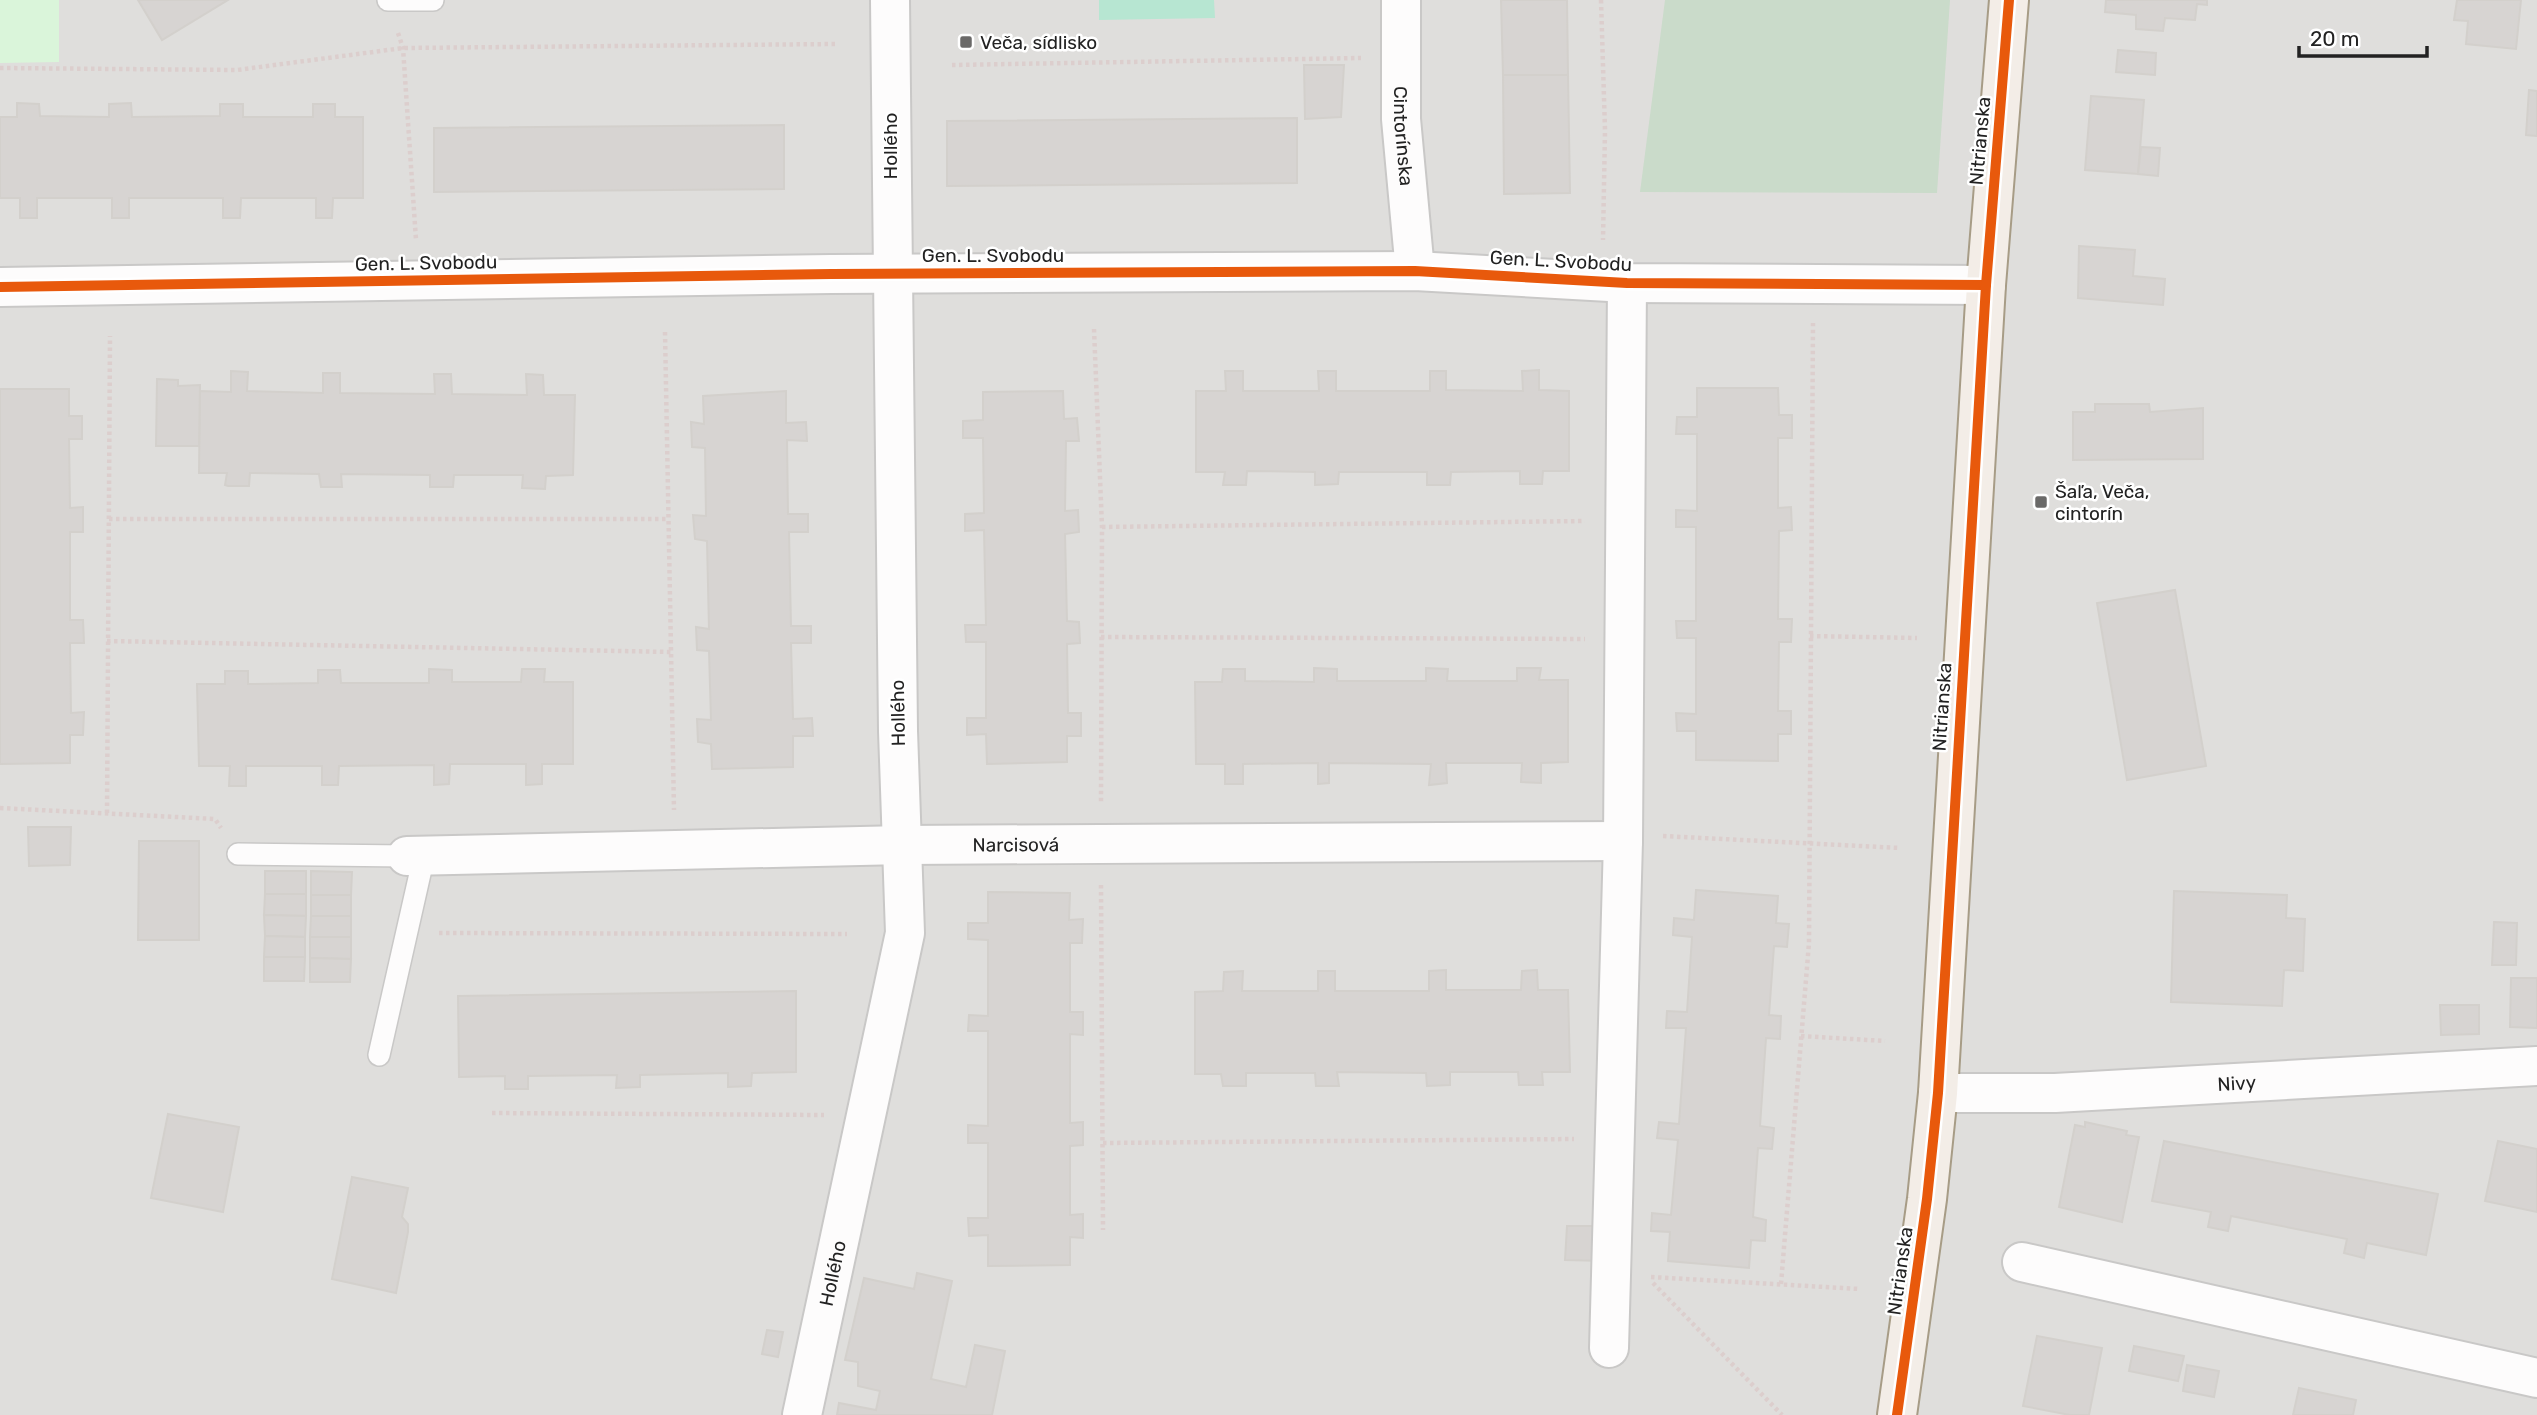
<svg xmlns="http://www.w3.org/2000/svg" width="2537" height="1415" viewBox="0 0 2537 1415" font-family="Rubik,sans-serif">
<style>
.residential{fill:#dfdedc}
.cemetery{fill:#cadbca}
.park{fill:#daf5da}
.pitch{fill:#b7e6d2}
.building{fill:#d7d4d2;stroke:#d3d0cc;stroke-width:2}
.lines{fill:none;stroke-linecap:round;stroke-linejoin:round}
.lane-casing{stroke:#c9c8c7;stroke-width:24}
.street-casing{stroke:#c9c8c7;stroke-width:42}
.primary-casing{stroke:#a79c86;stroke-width:42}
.path{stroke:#dccecd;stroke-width:4.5;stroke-dasharray:3.5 3.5;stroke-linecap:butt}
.lane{stroke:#fdfcfc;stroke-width:21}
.street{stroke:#fdfcfc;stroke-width:38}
.primary{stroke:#f3ede7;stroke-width:38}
.cycleway-casing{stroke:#fff;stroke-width:15}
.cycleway{stroke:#e8590c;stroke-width:10}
.poi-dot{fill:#6a6968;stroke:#fff;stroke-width:2.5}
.labels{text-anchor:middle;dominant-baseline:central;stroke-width:5;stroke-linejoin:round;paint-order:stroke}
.poi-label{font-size:19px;fill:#222;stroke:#fff;text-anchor:start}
.street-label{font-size:19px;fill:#222;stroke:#fff}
</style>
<rect width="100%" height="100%" fill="#f0eeeb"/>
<rect class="residential" x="0" y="0" width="2537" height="1415"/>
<polygon class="cemetery" points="1665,0 1950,0 1937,193 1640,192"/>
<polygon class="park" points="0,0 59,0 59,62 0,63"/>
<polygon class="pitch" points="1099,0 1214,0 1215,18 1099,20"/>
<g class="building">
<polygon points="138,0 228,0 162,40"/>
<polygon points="1501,0 1567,0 1568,75 1503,75"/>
<polygon points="2106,0 2207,0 2207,5 2197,4 2195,20 2165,18 2163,31 2136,29 2136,15 2105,12"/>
<polygon points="2457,0 2521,0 2516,49 2466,44 2468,21 2454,20"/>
<polygon points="2118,50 2156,53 2155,75 2116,72"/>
<polygon points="1304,65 1344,65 1341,117 1305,119"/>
<polygon points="1503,75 1568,75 1570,193 1504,194"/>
<polygon points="2529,90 2537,91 2537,136 2526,135"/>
<polygon points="2091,96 2144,100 2138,174 2085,170"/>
<polygon points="17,103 39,104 40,116 109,117 109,104 131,103 132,117 220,116 220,104 243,104 243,117 313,117 313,104 335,104 335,117 363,117 363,198 333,198 332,218 316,218 316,198 241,198 240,218 223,218 223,198 129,198 129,218 112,218 112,198 37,198 37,218 20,218 20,198 0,198 0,117 17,117"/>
<polygon points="1297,118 1297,183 947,186 947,121"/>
<polygon points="784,125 784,189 434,192 434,128"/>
<polygon points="2141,147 2160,148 2158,176 2138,174"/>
<polygon points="2079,246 2135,250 2133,276 2165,279 2163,305 2078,298"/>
<polygon points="1539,370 1539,390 1569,391 1569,471 1543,471 1542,484 1520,484 1520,471 1451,472 1450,485 1427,485 1427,472 1339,472 1338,484 1315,485 1315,472 1247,471 1246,485 1223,485 1225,472 1196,472 1196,391 1226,391 1225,371 1243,371 1243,391 1319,391 1318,371 1336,371 1336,391 1430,391 1430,371 1446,371 1446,390 1523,391 1522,371"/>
<polygon points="231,371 248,372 247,391 323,393 323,373 340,373 340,393 435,394 434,374 451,374 452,394 527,395 526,374 543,375 544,395 575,395 573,475 546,476 545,489 522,488 523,475 454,475 453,487 430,487 430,475 341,474 342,487 321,487 319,474 250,473 249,486 228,486 225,485 227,473 199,473 200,391 231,392"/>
<polygon points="157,379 178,380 178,386 200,385 199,446 156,446"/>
<polygon points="1697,388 1778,388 1779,415 1792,415 1792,438 1778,438 1778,508 1791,507 1792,530 1779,531 1778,619 1792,619 1791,642 1779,642 1778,711 1791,711 1791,734 1778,734 1778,761 1696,760 1696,731 1677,731 1676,713 1696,714 1696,638 1677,638 1676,621 1696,621 1696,527 1676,527 1676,510 1697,511 1697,434 1676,434 1677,417 1697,417"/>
<polygon points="0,389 69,389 69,416 82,416 82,439 69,439 70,508 83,507 83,532 70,532 70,620 83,620 84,643 70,643 71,713 84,712 83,735 70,735 70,763 0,764"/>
<polygon points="786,391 786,423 806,422 807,441 787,440 788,514 808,514 808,532 789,532 791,626 811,626 811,643 791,643 793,719 812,718 813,736 793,736 793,767 712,769 711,744 698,742 697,719 711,720 709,651 697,650 696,627 709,629 707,541 695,539 693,515 706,516 705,448 692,447 691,422 704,424 703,396"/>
<polygon points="1063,391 1064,419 1077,418 1079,441 1066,441 1065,511 1078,510 1079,532 1065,534 1067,621 1079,622 1080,643 1067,644 1068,713 1081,713 1081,736 1067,736 1067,762 987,764 986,734 967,735 967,718 986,718 986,642 966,642 965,625 986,625 984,530 965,531 965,514 984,513 983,438 963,438 963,421 983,420 983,392"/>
<polygon points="2095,404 2149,404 2150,412 2203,408 2203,459 2073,460 2073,412 2095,412"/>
<polygon points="2175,590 2206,766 2127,780 2097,603"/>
<polygon points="1314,668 1337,669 1337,681 1426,681 1426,668 1448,669 1447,681 1517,681 1517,668 1541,668 1539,680 1568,680 1568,762 1541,763 1541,783 1521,782 1522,763 1446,763 1447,783 1429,785 1431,764 1329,763 1329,783 1318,784 1318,763 1243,764 1243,784 1225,784 1225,764 1196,764 1195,682 1222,682 1223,669 1245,669 1245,681 1314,682"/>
<polygon points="429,669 452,670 452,682 521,682 522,669 545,669 544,682 573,682 573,764 542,764 542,784 526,785 526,764 450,764 449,784 434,785 434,765 339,766 338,785 322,785 322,766 246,766 246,786 229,786 230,766 199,766 197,684 225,684 225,671 248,671 248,684 318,683 318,670 340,670 341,683 429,683"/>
<polygon points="28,827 71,827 70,865 29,866"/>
<polygon points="139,841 199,841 199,940 138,940"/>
<rect x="265" y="871" width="41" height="23"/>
<polygon points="311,871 352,872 351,895 311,895"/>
<polygon points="1696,890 1778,896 1776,923 1789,924 1787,947 1774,946 1769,1015 1781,1016 1780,1039 1766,1038 1760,1126 1774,1128 1772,1149 1758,1148 1753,1217 1766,1220 1765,1241 1751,1240 1749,1268 1668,1261 1670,1232 1651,1231 1652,1213 1671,1215 1678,1140 1657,1138 1659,1122 1679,1124 1686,1028 1666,1028 1667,1011 1687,1012 1692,937 1673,935 1674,918 1694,920"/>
<polygon points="2174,891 2287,895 2286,918 2305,919 2303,971 2284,970 2282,1006 2171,1002"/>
<polygon points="988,892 1070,893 1069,920 1083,919 1082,943 1070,943 1070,1012 1083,1012 1083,1035 1070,1034 1070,1123 1083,1122 1083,1145 1070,1146 1070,1215 1083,1214 1083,1238 1070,1237 1070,1265 988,1266 988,1235 969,1236 968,1218 988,1218 988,1143 968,1143 968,1125 988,1126 988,1031 968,1031 969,1015 988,1016 988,940 968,939 968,923 988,923"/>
<polygon points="265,894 306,894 306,916 264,915"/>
<rect x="311" y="895" width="40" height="21"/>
<polygon points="264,915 306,916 305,937 265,936"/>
<polygon points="311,916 351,916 351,937 310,937"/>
<polygon points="2494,922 2517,923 2516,965 2492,965"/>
<polygon points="265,936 305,937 305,957 264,957"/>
<polygon points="310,937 351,937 351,959 310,958"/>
<polygon points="264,957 305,957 304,981 264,981"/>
<polygon points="310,958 351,959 350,982 310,982"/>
<polygon points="1446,970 1446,990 1521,990 1522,971 1537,970 1538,990 1568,990 1570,1072 1542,1072 1543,1085 1519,1085 1518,1072 1450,1072 1450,1085 1427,1086 1426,1073 1337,1072 1339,1086 1316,1086 1315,1073 1246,1073 1246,1086 1223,1086 1221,1074 1195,1074 1195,992 1223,991 1224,972 1243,971 1242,991 1318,991 1318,971 1335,971 1335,991 1429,991 1429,971"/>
<polygon points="2511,978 2537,978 2537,1028 2510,1027"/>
<polygon points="796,991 796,1072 752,1073 751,1086 728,1087 728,1073 640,1075 640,1087 616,1088 617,1075 528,1076 528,1089 505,1089 505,1076 459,1077 458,996"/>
<polygon points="2440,1005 2479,1005 2479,1034 2441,1035"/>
<polygon points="168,1114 239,1127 223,1212 151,1198"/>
<polygon points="2085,1122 2127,1131 2126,1135 2139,1137 2122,1222 2059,1207 2075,1125 2085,1127"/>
<polygon points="2164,1141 2438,1194 2426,1255 2367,1243 2364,1258 2344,1253 2347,1239 2231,1216 2228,1231 2208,1227 2211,1212 2152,1201"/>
<polygon points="2498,1141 2537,1149 2537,1212 2485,1201"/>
<polygon points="352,1177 408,1188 402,1217 408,1224 408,1232 396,1293 332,1279"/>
<polygon points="1567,1226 1607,1226 1606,1261 1565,1260"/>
<polygon points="917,1273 952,1281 931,1379 966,1387 975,1345 1005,1351 992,1415 837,1415 839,1403 876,1410 880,1391 858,1386 858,1362 845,1360 864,1278 914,1289"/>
<polygon points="767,1330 783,1332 778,1357 762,1354"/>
<polygon points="2037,1336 2102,1348 2089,1415 2070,1415 2023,1406"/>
<polygon points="2134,1346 2184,1356 2178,1381 2129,1371"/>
<polygon points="2187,1365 2219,1371 2214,1397 2183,1391"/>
<polygon points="2299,1388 2356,1400 2353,1415 2293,1415"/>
</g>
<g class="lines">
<g class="lane-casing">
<g id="lane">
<polyline points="388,0 433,0"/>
<polyline points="238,854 407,856"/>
<polyline points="379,1055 424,856"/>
</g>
</g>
<g class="street-casing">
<g id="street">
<path id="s1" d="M 1401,0 L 1401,119 L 1415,271"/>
<polyline points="0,287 831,274 1415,271 1627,283 1986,285"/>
<path id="s2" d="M 407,856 L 904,845 L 1623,841"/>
<path id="s3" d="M 1938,1093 L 2055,1093 L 2537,1066"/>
<polyline points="2022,1262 2537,1378"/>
<polyline points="1609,1348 1623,841 1627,283"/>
<path id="s4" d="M 802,1415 L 905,933 L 898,731 L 890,0"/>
</g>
</g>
<g class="primary-casing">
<polyline id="primary" points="1897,1415 1927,1199 1938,1093 1986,285 2009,0"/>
</g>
<g class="path">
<polyline points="1601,0 1605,130 1603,240"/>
<polyline points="398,33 403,48 416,240"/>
<polyline points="952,65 1361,58"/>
<polyline points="0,68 237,70 403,48 836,44"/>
<polyline points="1094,329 1102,527 1101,802"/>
<polyline points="665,332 674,810"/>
<polyline points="109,519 669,519"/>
<polyline points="1102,527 1585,521"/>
<polyline points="1810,636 1917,638"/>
<polyline points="1101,637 1585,639"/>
<polyline points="107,641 671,652"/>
<polyline points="0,808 215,819 221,828"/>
<polyline points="107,813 110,336"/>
<polyline points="1663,836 1900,848"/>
<polyline points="1101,885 1103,1230"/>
<polyline points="439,933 847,934"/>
<polyline points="1801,1036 1885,1041"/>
<polyline points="492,1113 824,1115"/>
<polyline points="1103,1143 1574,1139"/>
<polyline points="1651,1277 1860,1289"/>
<polyline points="1653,1283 1782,1415"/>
<polyline points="1781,1284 1809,943 1813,323"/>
</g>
<use href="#lane" class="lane"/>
<use href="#street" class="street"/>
<use href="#primary" class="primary"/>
<g class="cycleway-casing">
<g id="cycleway">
<polyline points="0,287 831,274 1415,271 1627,283 1986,285"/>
<polyline points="1897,1415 1927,1199 1938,1093 1986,285 2009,0"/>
</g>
</g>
<use href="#cycleway" class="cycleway"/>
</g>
<g class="poi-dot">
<rect x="959" y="35" width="14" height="14" rx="3.5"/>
<rect x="2034" y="495" width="14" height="14" rx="3.5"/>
</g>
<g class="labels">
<g class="poi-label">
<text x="980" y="42">Veča, sídlisko</text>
<text x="2055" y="491">Šaľa, Veča,<tspan x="2055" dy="22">cintorín</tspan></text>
</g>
<g class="street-label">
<text stroke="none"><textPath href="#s1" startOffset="136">Cintorínska</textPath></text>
<text transform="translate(1980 141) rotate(-85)">Nitrianska</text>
<text transform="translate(890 146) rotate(-90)">Hollého</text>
<text x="993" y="255">Gen. L. Svobodu</text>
<text transform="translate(1561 261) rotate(3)">Gen. L. Svobodu</text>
<text transform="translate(426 263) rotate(-1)">Gen. L. Svobodu</text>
<text transform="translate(1942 707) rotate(-86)">Nitrianska</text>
<text transform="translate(898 713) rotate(-91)">Hollého</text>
<text stroke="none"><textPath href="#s2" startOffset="609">Narcisová</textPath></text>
<text stroke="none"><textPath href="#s3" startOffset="299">Nivy</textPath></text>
<text transform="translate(1900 1271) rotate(-82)">Nitrianska</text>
<text stroke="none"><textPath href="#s4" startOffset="145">Hollého</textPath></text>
</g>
</g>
<path d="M2299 46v10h128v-10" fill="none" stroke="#222222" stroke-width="3.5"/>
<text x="2310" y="46" font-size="21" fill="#222222" stroke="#ffffff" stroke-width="5" paint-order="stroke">20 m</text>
</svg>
